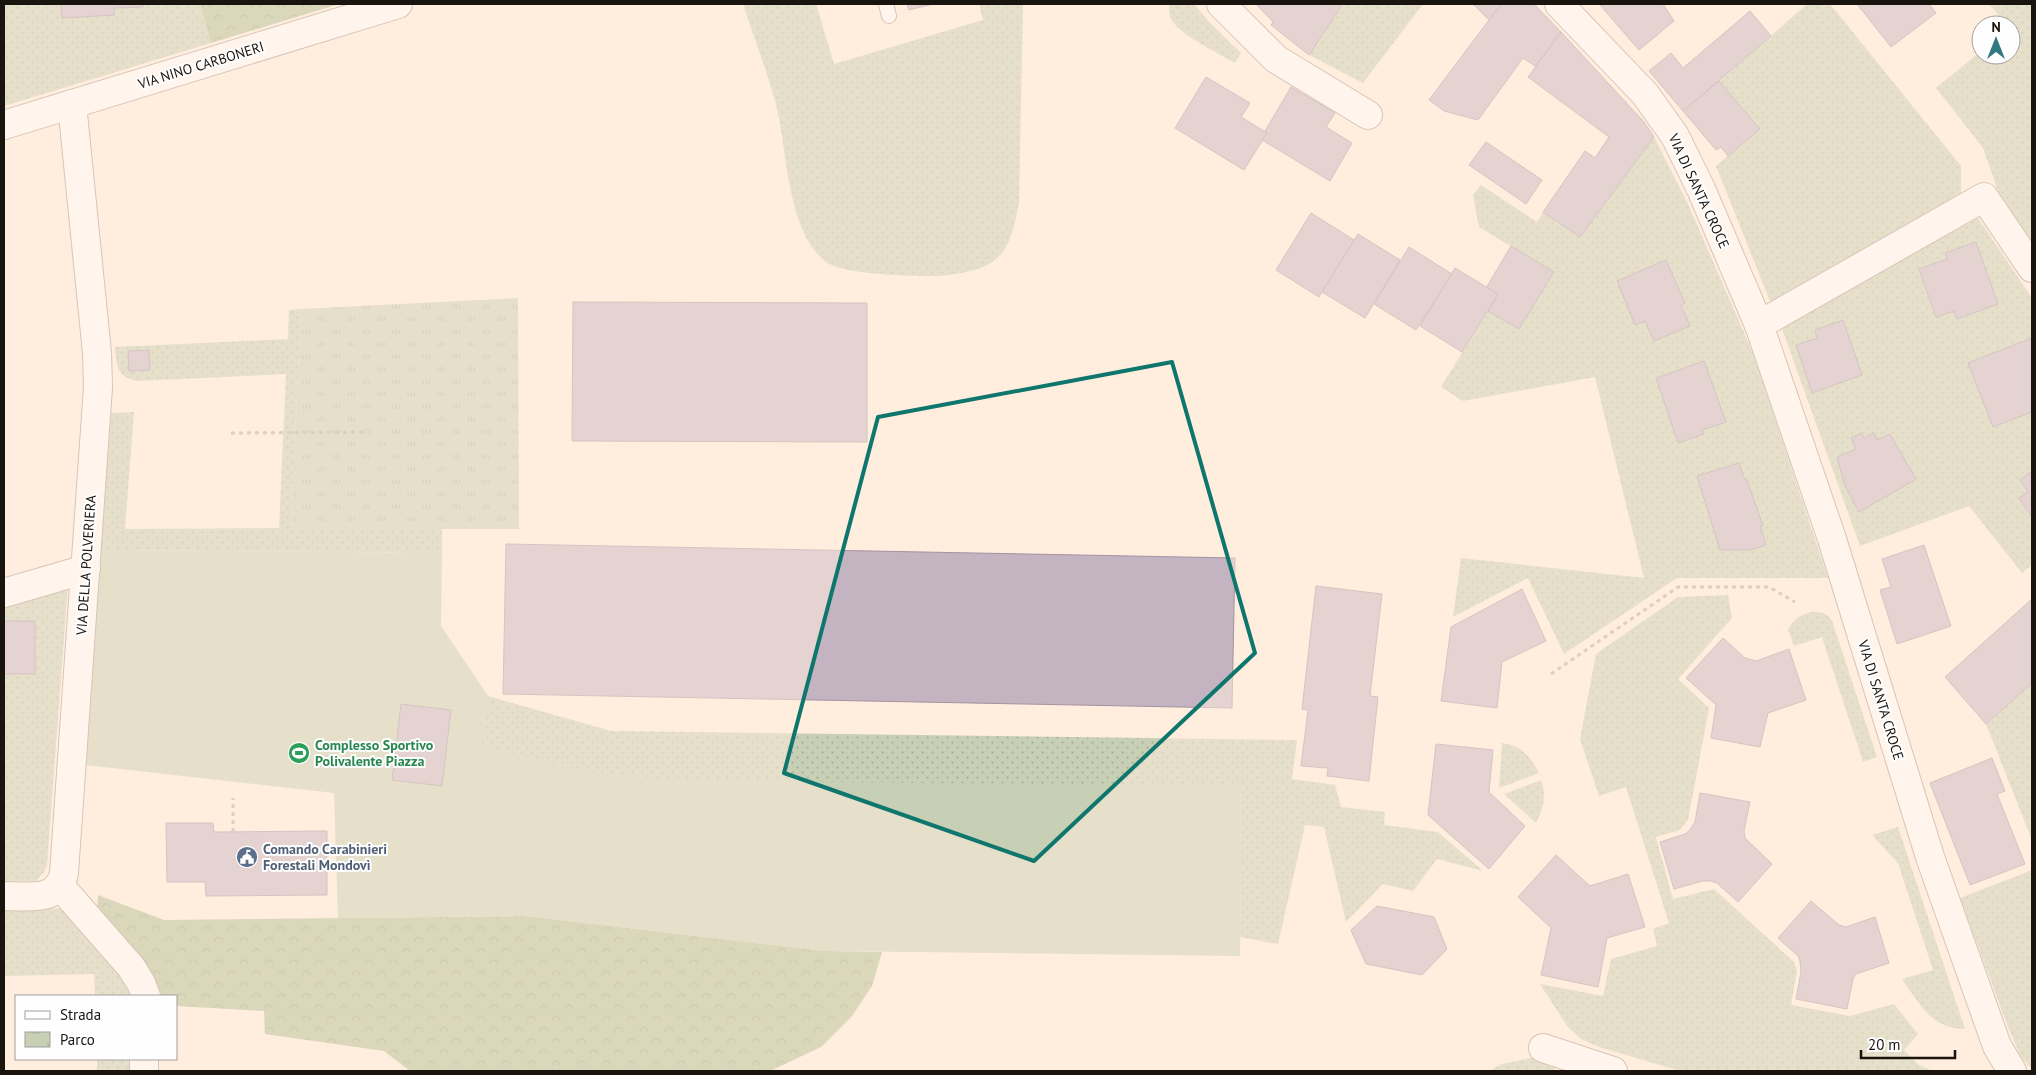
<svg xmlns="http://www.w3.org/2000/svg" width="2036" height="1075" viewBox="0 0 2036 1075" font-family="'PT Sans',sans-serif">
<style>
.grass{fill:url(#grass-dots)}
.forest{fill:url(#forest-crowns)}
.park{fill:url(#park-tufts)}
.pitch{fill:#c7d0b4}
.building{fill:#c4b3c1;stroke:#a393a1}
.lines{fill:none;stroke-linecap:round;stroke-linejoin:round}
.service-casing{stroke:#a69688;stroke-width:16}
.minor-casing{stroke:#a69688;stroke-width:30}
.secondary-casing{stroke:#a69688;stroke-width:30}
.path{stroke:#b8aa9e;stroke-width:3;stroke-dasharray:4 4;stroke-linecap:butt}
.service{stroke:#fff;stroke-width:14}
.minor{stroke:#fff;stroke-width:28}
.secondary{stroke:#fff;stroke-width:28}
.marked{fill:none;stroke:#0f766e;stroke-width:4;stroke-linejoin:round}
.labels{text-anchor:middle;dominant-baseline:central;stroke-width:4;stroke-linejoin:round;paint-order:stroke}
.street-label{font-size:14px;fill:#1a140f;stroke:#fefefe}
.leisure-label{font-size:14px;font-weight:bold;fill:#27864d;stroke:#fefefe;text-anchor:start}
.service-label{font-size:14px;font-weight:bold;fill:#4e5e75;stroke:#fefefe;text-anchor:start}
</style>
<defs>
<pattern id="grass-dots" width="8" height="8" patternUnits="userSpaceOnUse" patternTransform="scale(1.25)"><rect width="8" height="8" fill="#c7d0b4"/><path d="M2 2h.1M6 6h.1" fill="none" stroke="#aab29a" stroke-width="1.8" stroke-linecap="round"/></pattern>
<pattern id="forest-crowns" width="20" height="18" patternUnits="userSpaceOnUse" patternTransform="scale(1.25)"><rect width="20" height="18" fill="#aebc91"/><path d="M2 6a3 3 0 1 1 6 0M12 15a3 3 0 1 1 6 0" fill="none" stroke="#95a17c"/></pattern>
<pattern id="park-tufts" width="24" height="20" patternUnits="userSpaceOnUse" patternTransform="scale(1.25)"><rect width="24" height="20" fill="#c7d0b4"/><path d="M3 7l-1-3M5 7V3M7 7l1-3M15 17l-1-3M17 17v-4M19 17l1-3" fill="none" stroke="#aab29a"/></pattern>
</defs>
<rect width="100%" height="100%" fill="#ffedde"/>
<g class="grass">
<polygon points="4,4 200,4 211,43 4,106"/>
<path d="M 743,4 L 816,4 L 834,64 L 983,20 L 979,4 L 1023,4 L 1019,202 C 1010,252 1002,268 949,275 C 927,278 842,275 826,262 C 785,230 788,144 774,97 C 765,66 753,35 743,4 Z"/>
<path d="M 1170,4 L 1194,4 L 1210,23 L 1241,53 L 1235,63 C 1220,54 1181,35 1173,22 C 1169,17 1168,10 1170,4 Z"/>
<polygon points="1341,4 1423,4 1363,83 1309,55 1342,5"/>
<polygon points="1807,4 1830,4 1961,166 1961,196 1772,306 1716,166 1760,129 1719,81"/>
<polygon points="1989,4 2032,4 2032,245 1997,188 1983,148 1936,88 1981,51 1981,55 2011,55 2011,25 2007,25"/>
<polygon points="1654,137 1687,202 1753,353 1828,578 1677,578 1564,654 1528,578 1453,617 1461,558 1644,578 1595,377 1463,401 1441,387 1488,311 1519,329 1554,273 1479,227 1473,195 1481,185 1537,222 1543,212 1580,237"/>
<polygon points="1978,218 2032,298 2032,565 2022,573 1969,506 1860,546 1781,326"/>
<path d="M 301,309 L 291,529 L 442,529 L 442,553 L 101,550 L 111,413 L 134,412 L 125,529 L 279,528 L 286,374 L 137,381 C 116,376 117,366 115,347 L 288,339 L 289,310 Z"/>
<polygon points="68,584 47,865 44,872 36,881 4,881 4,603"/>
<polygon points="1728,595 1732,618 1678,679 1709,708 1688,820 1680,830 1656,837 1673,899 1714,889 1794,962 1797,971 1791,1005 1850,1016 1894,1004 1918,1034 1904,1050 1919,1065 1933,1071 1680,1071 1599,1047 1581,1039 1567,1026 1540,984 1603,996 1611,959 1657,946 1653,929 1669,923 1626,787 1599,796 1580,739 1596,654 1678,597"/>
<path d="M 1813,612 C 1822,612 1827,613 1832,621 L 1877,757 L 1863,762 L 1822,637 L 1794,646 L 1788,630 C 1794,619 1800,614 1813,612 Z"/>
<polygon points="2032,683 2032,840 1986,724"/>
<polygon points="488,696 611,731 1297,740 1292,779 1335,785 1341,807 1385,812 1384,825 1438,832 1483,871 1437,859 1413,891 1383,884 1346,922 1324,827 1305,825 1278,944 1240,937 1242,786 825,951 525,916 481,746"/>
<path d="M 1502,743 C 1522,746 1530,756 1539,773 L 1499,788 Z"/>
<path d="M 1541,780 C 1547,796 1543,809 1536,823 L 1504,794 Z"/>
<path d="M 1898,827 L 1965,1029 C 1931,1029 1920,1004 1902,979 L 1933,970 L 1898,863 L 1872,835 Z"/>
<polygon points="2032,870 2032,1069 2021,1057 2008,1027 1960,898"/>
<polygon points="4,907 68,909 123,974 134,996 95,996 94,974 4,976"/>
<polygon points="1531,1058 1545,1060 1557,1065 1554,1071 1489,1071 1502,1064"/>
<polygon points="97,1059 134,1059 133,1071 97,1071"/>
</g>
<g class="forest">
<polygon points="200,4 339,4 211,43"/>
<polygon points="98,895 164,920 525,916 825,951 882,952 872,986 852,1016 821,1047 770,1071 410,1071 384,1051 265,1034 264,1011 176,1006 176,996 156,996 97,911"/>
</g>
<polygon class="park" points="518,298 519,529 291,529 301,309"/>
<polygon class="pitch" points="101,550 442,553 441,626 488,696 482,746 611,777 827,782 1242,786 1240,956 825,951 525,916 338,918 334,793 85,765"/>
<g class="building">
<polygon points="61,4 142,4 143,7 114,8 114,15 62,18"/>
<polygon points="907,4 933,4 909,10"/>
<polygon points="1256,4 1341,4 1342,5 1309,55 1271,25 1273,22"/>
<polygon points="1473,4 1501,4 1489,20"/>
<polygon points="1501,4 1534,4 1561,32 1535,66 1523,58 1478,120 1444,111 1429,100"/>
<polygon points="1599,4 1663,4 1674,21 1639,50"/>
<polygon points="1857,4 1929,4 1936,13 1891,47"/>
<polygon points="1750,11 1771,36 1683,111 1649,71 1671,53 1683,68"/>
<polygon points="1561,32 1644,122 1654,137 1580,237 1543,212 1585,151 1595,158 1609,137 1528,77"/>
<polygon points="1206,77 1250,103 1241,117 1267,133 1244,170 1175,128"/>
<polygon points="1719,81 1760,129 1728,156 1721,147 1716,150 1683,111"/>
<polygon points="1291,87 1335,113 1326,127 1352,143 1330,181 1262,140 1267,133 1265,131"/>
<polygon points="1486,142 1542,180 1526,204 1469,165"/>
<polygon points="1311,213 1354,240 1319,297 1276,270"/>
<polygon points="1358,234 1400,260 1365,318 1322,292"/>
<polygon points="1976,242 1998,304 1957,319 1954,311 1936,317 1919,269 1947,259 1945,253"/>
<polygon points="1511,246 1554,272 1519,329 1488,311 1498,294 1486,288"/>
<polygon points="1409,247 1452,274 1416,330 1374,304"/>
<polygon points="1666,260 1685,303 1681,305 1690,326 1654,341 1645,321 1635,325 1617,281"/>
<polygon points="1455,268 1498,294 1462,352 1420,326"/>
<polygon points="573,302 867,303 867,442 572,441"/>
<polygon points="1843,320 1862,375 1812,393 1796,345 1817,338 1815,330"/>
<polygon points="2032,338 2032,412 1993,427 1968,363"/>
<polygon points="149,350 150,370 129,371 128,351"/>
<polygon points="1704,361 1726,422 1702,430 1704,434 1678,443 1656,378"/>
<polygon points="1862,433 1864,438 1874,433 1877,440 1890,434 1916,479 1859,512 1845,486 1837,457 1856,449 1851,438"/>
<polygon points="1739,463 1745,480 1747,480 1763,526 1760,526 1766,545 1750,550 1720,550 1697,476"/>
<polygon points="2032,471 2032,517 2019,498 2028,492 2020,480"/>
<polygon points="506,544 1235,558 1232,708 503,694"/>
<polygon points="1924,545 1951,626 1897,644 1880,590 1891,587 1882,559"/>
<polygon points="1316,586 1382,594 1370,696 1378,697 1369,781 1327,776 1328,768 1301,766 1308,710 1302,709"/>
<polygon points="1522,589 1546,641 1502,662 1497,708 1441,701 1451,627"/>
<polygon points="2032,599 2032,683 1986,724 1945,677"/>
<rect x="4" y="621" width="31" height="53"/>
<polygon points="1723,638 1745,658 1756,661 1789,649 1806,700 1768,713 1760,747 1711,738 1716,705 1686,678"/>
<polygon points="401,704 451,710 442,786 392,780"/>
<polygon points="1436,744 1493,750 1489,792 1525,826 1489,869 1428,815"/>
<polygon points="1992,758 2005,791 1997,794 2025,864 1970,885 1930,783"/>
<polygon points="1700,793 1750,802 1744,831 1745,838 1772,864 1738,902 1717,883 1710,881 1703,881 1674,889 1660,842 1685,834 1690,830 1695,822"/>
<polygon points="166,823 213,823 214,832 327,831 327,895 206,896 205,882 167,882"/>
<polygon points="1556,855 1590,886 1628,874 1645,927 1607,938 1598,987 1541,975 1551,928 1518,897"/>
<polygon points="1811,901 1839,925 1846,927 1875,917 1889,963 1856,974 1853,979 1847,1009 1796,999 1801,972 1800,961 1798,956 1778,938"/>
<polygon points="1377,906 1434,917 1447,949 1422,975 1366,964 1351,930"/>
</g>
<g class="lines">
<g class="service-casing">
<polyline id="service" points="886,4 889,16"/>
</g>
<g class="minor-casing">
<g id="minor">
<polyline points="1221,4 1276,59 1368,115"/>
<polyline points="1759,325 1984,197 2032,268"/>
<polyline points="4,593 86,569"/>
<polyline points="60,886 131,967 141,983 146,996"/>
<path d="M 4,896 C 28,896 58,903 64,873 L 98,387 L 97,353 L 72,104"/>
<polyline points="1543,1048 1613,1071"/>
<polyline points="144,1071 144,1059"/>
</g>
</g>
<g class="secondary-casing">
<g id="secondary">
<polyline points="1559,4 1645,94 1675,136 1701,189 1759,325 1832,539 1930,857 1997,1046 2012,1071"/>
<polyline points="4,125 398,4"/>
</g>
</g>
<g class="path">
<polyline points="231,433 367,432"/>
<polyline points="1551,674 1678,587 1769,587 1795,602"/>
<polyline points="233,832 233,798"/>
</g>
<use href="#service" class="service"/>
<use href="#minor" class="minor"/>
<use href="#secondary" class="secondary"/>
</g>
<path d="M0 0H2036V1075H0ZM 1172,362 L 1255,653 L 1034,861 L 784,773 L 878,417 Z" fill="#ffedde" fill-opacity=".55" fill-rule="evenodd"/>
<path class="marked" d="M 1172,362 L 1255,653 L 1034,861 L 784,773 L 878,417 Z"/>
<defs>
<g id="stadium-disc" transform="scale(1.125)"><circle r="9.5" fill="#2e9e5b" stroke="#fefefe"/><path d="M0-5a6.5 5 0 1 0 0 10a6.5 5 0 1 0 0-10ZM-3.5-1.8h7v3.6h-7Z" fill="#fff"/></g>
<g id="civic-disc" transform="scale(1.125)"><circle r="9.5" fill="#5c6f8a" stroke="#fefefe"/><path d="M-.6-6.5H3V-4.5H.6V-3L4-1V1h2V6H-6V1h2V-1L-.6-3ZM-1.2 2.5V6h2.4V2.5Z" fill="#fff"/></g>
</defs>
<g fill-rule="evenodd">
<use href="#stadium-disc" x="299" y="753"/>
<use href="#civic-disc" x="247" y="857"/>
</g>
<g class="labels">
<g class="street-label">
<text transform="translate(201 65) rotate(-17)">VIA NINO CARBONERI</text>
<text transform="translate(1699 191) rotate(65)">VIA DI SANTA CROCE</text>
<text transform="translate(86 565) rotate(-86)">VIA DELLA POLVERIERA</text>
<text transform="translate(1881 700) rotate(73)">VIA DI SANTA CROCE</text>
</g>
<g class="leisure-label">
<text x="315" y="745">Complesso Sportivo<tspan x="315" dy="16">Polivalente Piazza</tspan></text>
</g>
<g class="service-label">
<text x="263" y="849">Comando Carabinieri<tspan x="263" dy="16">Forestali Mondovì</tspan></text>
</g>
</g>
<rect width="2036" height="1075" fill="none" stroke="#1a140f" stroke-width="10"/>
<rect x="15" y="995" width="162" height="65" fill="#fefefe" stroke="#a3a09e"/>
<rect x="25" y="1011" width="25" height="8" fill="#ffffff" stroke="#a3a09e"/>
<text x="60" y="1020" font-size="15" fill="#1a140f">Strada</text>
<rect x="25" y="1032" width="25" height="15" fill="url(#park-tufts)" stroke="#a3a09e"/>
<text x="60" y="1045" font-size="15" fill="#1a140f">Parco</text>
<g transform="translate(1996 40)"><circle r="24" fill="#fefefe" stroke="#a3a09e"/>
<path d="M0-4L9 19L0 12L-9 19Z" fill="#307882"/>
<text y="-8" font-size="14" font-weight="bold" text-anchor="middle" fill="#1a140f">N</text>
</g>
<path d="M1861 1050v8h94v-8" fill="none" stroke="#1a140f" stroke-width="2.5"/>
<text x="1868" y="1050" font-size="15" fill="#1a140f" stroke="#fefefe" stroke-width="4" paint-order="stroke">20 m</text>
</svg>
